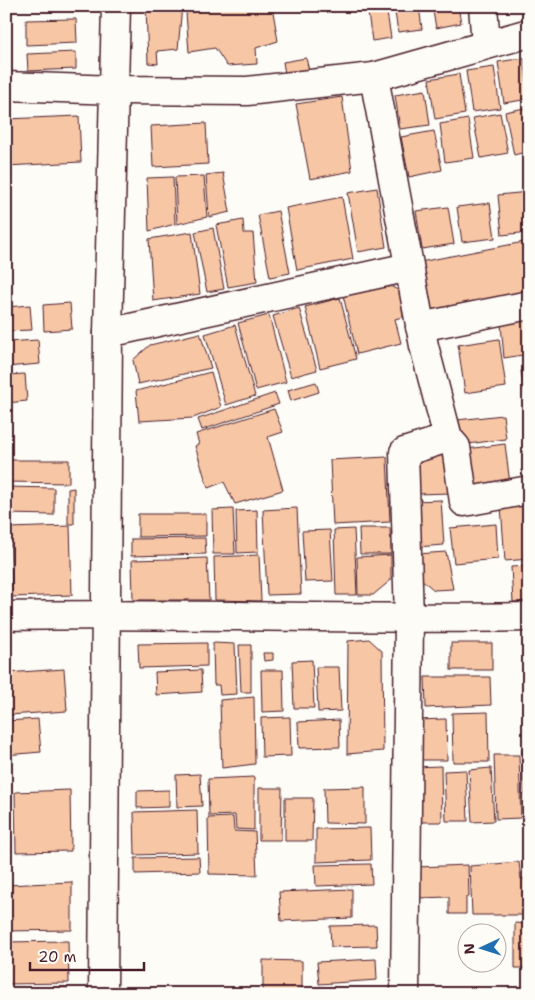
<svg xmlns="http://www.w3.org/2000/svg" width="535" height="1000" viewBox="0 0 535 1000" font-family="'Shantell Sans',sans-serif">
<style>
.building{fill:#f6c6a5;stroke:#4a1f2b}
.lines{fill:none;stroke-linecap:round;stroke-linejoin:round}
.street-casing{stroke:#4a1f2b;stroke-width:31}
.secondary-casing{stroke:#4a1f2b;stroke-width:31}
.street{stroke:#fdfcf7;stroke-width:28}
.secondary{stroke:#fdfcf7;stroke-width:28}
</style>
<rect width="100%" height="100%" fill="#fdfcf7"/>
<filter id="ink" filterUnits="userSpaceOnUse"><feTurbulence type="fractalNoise" baseFrequency=".02" numOctaves="2"/><feDisplacementMap in="SourceGraphic" scale="10" xChannelSelector="R" yChannelSelector="G"/><feConvolveMatrix kernelMatrix="1 2 1 2 8 2 1 2 1" color-interpolation-filters="sRGB"/></filter>
<g filter="url(#ink)">
<g class="building">
<polygon points="146,6 182,6 178,49 157,51 158,64 148,63"/>
<polygon points="200,6 272,6 278,41 256,48 257,64 227,66 215,48 189,52 186,13 201,11"/>
<polygon points="367,6 386,6 391,38 372,41"/>
<polygon points="394,6 419,6 422,29 398,32"/>
<polygon points="432,6 458,6 461,23 436,28"/>
<polygon points="76,19 77,43 26,45 26,20"/>
<polygon points="76,52 76,69 28,71 27,54"/>
<polygon points="306,58 310,75 286,80 283,62"/>
<polygon points="524,58 529,99 504,103 498,62"/>
<polygon points="494,67 500,108 472,112 466,71"/>
<polygon points="459,74 465,114 435,119 429,79"/>
<polygon points="425,90 430,125 400,129 395,95"/>
<polygon points="342,97 352,171 310,179 296,104"/>
<polygon points="529,107 529,151 514,155 505,112"/>
<polygon points="500,113 508,153 481,158 473,118"/>
<polygon points="79,116 81,162 6,166 6,119"/>
<polygon points="468,119 474,158 445,162 440,124"/>
<polygon points="206,123 208,164 153,167 151,126"/>
<polygon points="434,131 442,170 409,177 401,137"/>
<polygon points="223,173 230,212 209,217 206,175"/>
<polygon points="204,176 207,217 177,224 175,177"/>
<polygon points="173,177 175,224 149,231 147,178"/>
<polygon points="377,188 386,247 358,252 348,193"/>
<polygon points="529,192 529,232 502,235 498,195"/>
<polygon points="342,197 353,259 297,270 286,208"/>
<polygon points="490,203 495,238 462,242 457,207"/>
<polygon points="448,207 454,244 422,249 416,211"/>
<polygon points="278,211 290,273 270,277 258,215"/>
<polygon points="243,220 244,233 253,233 257,282 228,287 216,225"/>
<polygon points="213,228 224,289 207,292 195,232"/>
<polygon points="192,232 200,294 153,301 149,239"/>
<polygon points="529,241 529,296 430,315 420,262"/>
<polygon points="388,285 400,291 406,316 395,319 401,343 357,354 343,295"/>
<polygon points="340,298 356,359 320,368 305,307"/>
<polygon points="70,303 72,329 44,331 43,305"/>
<polygon points="30,305 32,330 6,331 6,307"/>
<polygon points="299,308 317,370 291,377 273,316"/>
<polygon points="529,310 529,354 504,358 500,313"/>
<polygon points="269,315 286,382 256,390 238,323"/>
<polygon points="235,325 255,396 226,405 205,334"/>
<polygon points="200,333 211,368 138,384 133,360 150,345"/>
<polygon points="499,339 506,387 465,393 458,345"/>
<polygon points="38,340 40,364 6,367 6,342"/>
<polygon points="529,370 529,419 521,371"/>
<polygon points="211,372 221,407 193,418 139,421 136,391"/>
<polygon points="25,374 27,401 6,403 6,375"/>
<polygon points="316,382 319,392 291,401 288,390"/>
<polygon points="275,393 279,404 202,430 198,419"/>
<polygon points="274,409 283,432 268,437 283,490 235,504 224,482 208,488 195,446 199,444 196,434"/>
<polygon points="503,415 506,439 460,445 457,420"/>
<polygon points="505,444 510,484 473,488 467,449"/>
<polygon points="449,447 451,493 416,494 414,467 419,467 418,450"/>
<polygon points="387,457 390,522 333,525 330,460"/>
<polygon points="6,460 69,460 69,483 6,482"/>
<polygon points="6,487 54,488 54,515 6,514"/>
<polygon points="74,488 74,524 68,524 68,489"/>
<polygon points="441,500 444,545 416,547 414,501"/>
<polygon points="529,504 529,559 505,561 501,506"/>
<polygon points="297,508 301,594 267,595 263,510"/>
<polygon points="233,509 235,554 213,554 212,510"/>
<polygon points="257,510 258,552 237,553 236,511"/>
<polygon points="138,514 206,514 206,536 138,537"/>
<polygon points="496,524 498,559 454,563 450,528"/>
<polygon points="70,526 72,595 12,597 10,528"/>
<polygon points="359,528 390,528 391,554 360,554"/>
<polygon points="354,529 357,595 336,595 334,530"/>
<polygon points="330,530 333,581 305,582 302,531"/>
<polygon points="205,538 206,554 131,556 131,539"/>
<polygon points="446,552 453,589 434,590 421,579 417,554"/>
<polygon points="259,555 261,601 215,600 214,557"/>
<polygon points="391,555 391,580 373,595 358,595 357,557"/>
<polygon points="207,558 209,600 133,600 132,560"/>
<polygon points="529,566 529,601 513,602 511,567"/>
<polygon points="369,639 382,651 383,751 347,754 348,641"/>
<polygon points="207,643 207,666 139,668 138,644"/>
<polygon points="213,643 235,644 237,694 220,695 219,685 214,685"/>
<rect x="451" y="643" width="41" height="27"/>
<polygon points="239,645 251,645 251,692 241,692"/>
<polygon points="263,653 273,653 273,660 264,661"/>
<polygon points="312,660 314,708 294,708 292,661"/>
<polygon points="316,667 339,667 341,711 318,712"/>
<polygon points="64,669 67,711 9,715 6,673"/>
<polygon points="201,670 202,692 156,695 155,672"/>
<polygon points="261,670 283,670 284,711 262,712"/>
<polygon points="425,677 490,677 491,705 426,708"/>
<polygon points="254,697 255,764 222,768 220,700"/>
<polygon points="488,712 489,762 453,762 452,713"/>
<polygon points="290,717 291,756 262,757 261,718"/>
<polygon points="38,719 41,752 6,755 6,721"/>
<polygon points="446,719 447,760 418,760 417,720"/>
<polygon points="339,720 340,747 299,748 298,722"/>
<polygon points="522,750 529,750 529,823 526,824"/>
<polygon points="494,755 519,755 521,818 496,819"/>
<polygon points="441,766 442,822 416,822 414,767"/>
<polygon points="491,768 494,821 472,822 469,770"/>
<polygon points="466,770 468,821 446,821 444,771"/>
<polygon points="200,774 202,806 177,807 176,775"/>
<polygon points="254,777 254,830 236,829 235,815 209,816 208,779"/>
<polygon points="365,787 365,824 325,823 324,788"/>
<polygon points="259,788 282,788 281,840 259,840"/>
<polygon points="70,790 71,851 16,852 15,792"/>
<polygon points="169,790 169,807 137,808 137,791"/>
<polygon points="285,798 313,798 312,841 285,841"/>
<polygon points="197,810 198,853 135,855 134,812"/>
<polygon points="233,817 234,831 255,832 257,875 209,874 208,818"/>
<polygon points="370,828 371,860 316,862 316,829"/>
<polygon points="199,857 200,872 135,874 135,858"/>
<polygon points="519,862 521,879 529,879 529,915 472,915 470,866"/>
<polygon points="371,864 372,884 316,886 315,865"/>
<polygon points="468,865 469,897 466,897 466,914 449,914 449,897 418,898 417,867"/>
<polygon points="72,882 72,930 6,931 6,885"/>
<polygon points="352,889 352,918 281,921 279,892"/>
<polygon points="515,923 529,924 529,968 515,968"/>
<polygon points="376,925 377,946 331,947 330,926"/>
<polygon points="68,941 69,983 6,984 6,942"/>
<polygon points="376,959 377,980 319,984 317,962"/>
<polygon points="263,960 302,961 302,994 263,994"/>
<polygon points="67,988 68,994 6,994 6,990"/>
<polygon points="371,991 371,994 315,994 315,992"/>
</g>
<g class="lines">
<g class="street-casing">
<g id="street">
<polyline points="483,6 486,45"/>
<polyline points="374,77 424,346 448,438 404,452 409,619 405,994"/>
<polyline points="6,86 115,90 247,91 374,77 529,33"/>
<polyline points="420,327 529,305"/>
<polyline points="108,333 409,267"/>
<polyline points="448,438 456,447 464,502 529,490"/>
<path d="M 6,616 C 180,613 355,620 529,617"/>
</g>
</g>
<g class="secondary-casing">
<polyline id="secondary" points="103,994 108,333 116,6"/>
</g>
<use href="#street" class="street"/>
<use href="#secondary" class="secondary"/>
</g>
</g>
<rect width="535" height="1000" fill="none" stroke="#fdfcf7" stroke-width="25"/>
<rect x="12" y="12" width="510" height="975" fill="none" stroke="#4a1f2b" stroke-width="2" filter="url(#ink)"/>
<g transform="translate(482 948) rotate(266)"><circle r="24" fill="#fdfcf7" stroke="#b5a4a5"/>
<path d="M0-4L9 19L0 12L-9 19Z" fill="#1f6fb2"/>
<text y="-8" font-size="14" font-weight="bold" text-anchor="middle" fill="#4a1f2b">N</text>
</g>
<path d="M30 962v8h114v-8" fill="none" stroke="#4a1f2b" stroke-width="2.5"/>
<text x="38" y="962" font-size="15" fill="#4a1f2b" stroke="#fdfcf7" stroke-width="4" paint-order="stroke">20 m</text>
</svg>
